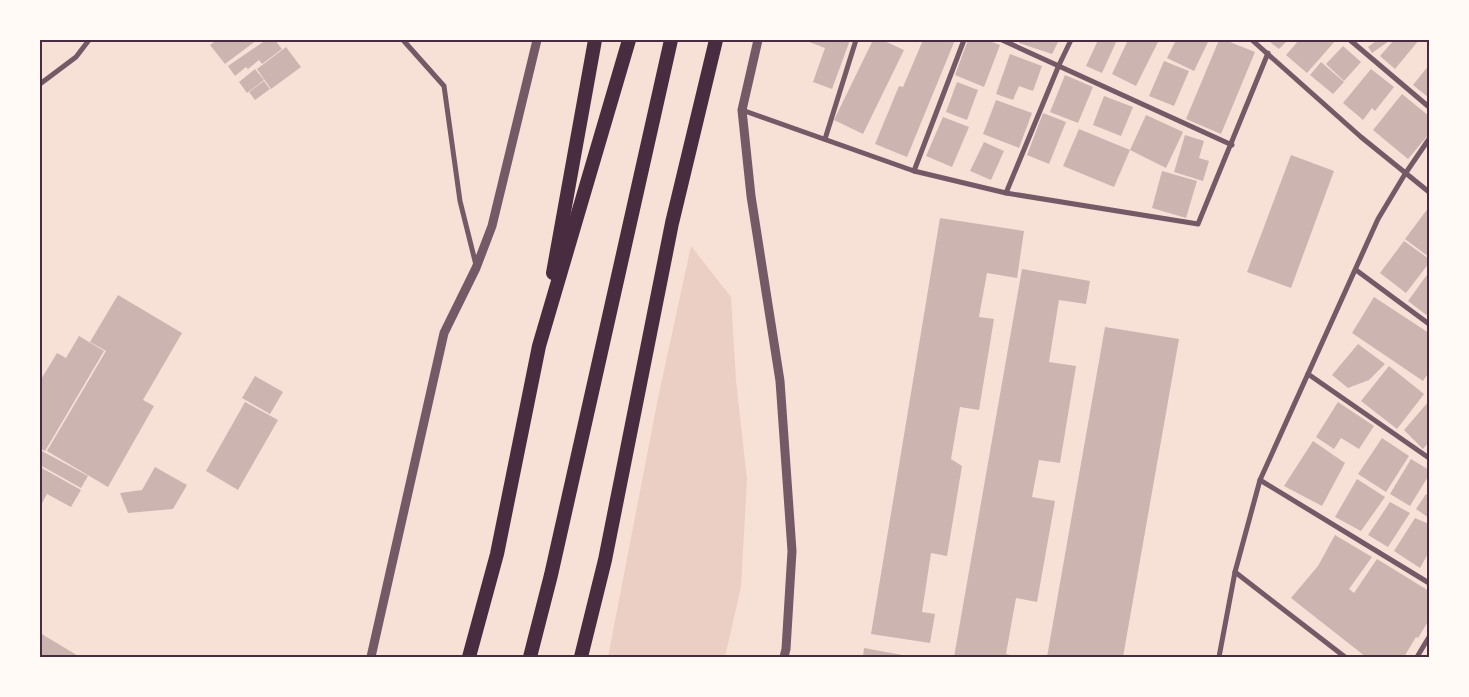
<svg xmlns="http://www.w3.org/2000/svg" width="1469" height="697" viewBox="0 0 1469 697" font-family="'Source Serif 4',serif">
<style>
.green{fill:#ebcfc5}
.building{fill:#ccb4b1}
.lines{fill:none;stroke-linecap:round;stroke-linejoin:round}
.minor{stroke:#755966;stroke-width:5}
.tertiary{stroke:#755966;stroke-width:9}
.trunk{stroke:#4a2c40;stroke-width:14}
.neatline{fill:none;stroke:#4a2c40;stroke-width:2}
</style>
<rect width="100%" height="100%" fill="#f7e1d7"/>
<polygon class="green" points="691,246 731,297 736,380 747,480 741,587 725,657 608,657 658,398"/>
<g class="building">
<polygon points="217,40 257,40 225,64 210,45"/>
<polygon points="266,40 275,40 282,49 262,64 259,60 248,69 246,67 235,76 228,66"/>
<polygon points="804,40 850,40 832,89 813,82 825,48"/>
<polygon points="873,40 882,40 904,50 863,134 834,120"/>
<polygon points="923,40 955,40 907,157 875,144 899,86 903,87"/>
<polygon points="968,40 987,40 1000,45 984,87 955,75"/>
<polygon points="1020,40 1059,40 1052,54 1019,43"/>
<polygon points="1098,40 1117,40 1102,73 1086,66"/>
<polygon points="1128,40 1159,40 1136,86 1112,74"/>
<polygon points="1176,40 1209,40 1194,71 1167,58"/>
<polygon points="1219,40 1225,40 1255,52 1221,134 1186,119"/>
<polygon points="1272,40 1288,40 1279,49 1270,42"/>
<polygon points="1299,40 1336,40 1307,73 1286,55"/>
<polygon points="1377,40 1389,41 1372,53 1368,47"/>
<polygon points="1394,40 1419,40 1395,69 1380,56"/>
<polygon points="1343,46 1361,62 1344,81 1326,64"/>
<polygon points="286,47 301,67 271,89 257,69"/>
<polygon points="1010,54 1042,66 1033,91 1019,86 1013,100 996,94"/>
<polygon points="1164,61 1189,71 1174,106 1149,96"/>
<polygon points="1321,62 1344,82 1333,94 1310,75"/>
<polygon points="1429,65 1429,98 1413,85"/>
<polygon points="255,69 264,80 247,93 239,82"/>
<polygon points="1371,69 1394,87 1375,111 1372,108 1363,120 1343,103"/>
<polygon points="1065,75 1093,87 1078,123 1050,112"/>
<polygon points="264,81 270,89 255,100 249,92"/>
<polygon points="957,82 978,90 967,120 946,112"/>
<polygon points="1402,94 1429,116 1429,134 1408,159 1373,130"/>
<polygon points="1104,96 1133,107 1121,136 1093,125"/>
<polygon points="996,100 1032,113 1019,148 983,134"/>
<polygon points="1043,113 1066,122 1049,164 1027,155"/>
<polygon points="1146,115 1183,132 1166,168 1130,150"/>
<polygon points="943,117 969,127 952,167 926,156"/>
<polygon points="1079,129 1130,150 1114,187 1063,166"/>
<polygon points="1185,135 1204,141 1199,158 1209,161 1203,181 1174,172"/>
<polygon points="984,142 1004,151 991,180 970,171"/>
<polygon points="1291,155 1334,171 1291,288 1247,272"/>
<polygon points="1162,171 1197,181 1186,218 1152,208"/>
<polygon points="1429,207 1429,257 1405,239"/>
<polygon points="940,218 1024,231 1017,278 987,273 979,317 994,319 979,410 960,407 951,459 962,466 947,556 931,553 922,612 935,614 930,643 871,634"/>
<polygon points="1404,241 1429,259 1429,263 1406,293 1380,273"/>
<polygon points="1022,269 1090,281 1086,304 1059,300 1049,362 1076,366 1060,463 1039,460 1032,497 1055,501 1037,602 1016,598 1006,654 1020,657 954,657"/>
<polygon points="1429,272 1429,317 1408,301"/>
<polygon points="118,295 182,333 143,400 154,406 108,487 47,451 106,351 90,342"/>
<polygon points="1374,297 1429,333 1429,372 1423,381 1352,333"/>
<polygon points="1105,327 1179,339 1123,657 1047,657"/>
<polygon points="79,336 104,351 45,451 40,448 40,381 57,353 66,358"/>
<polygon points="1358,344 1385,364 1369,380 1348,388 1332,375"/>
<polygon points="1389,366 1424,394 1397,429 1361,401"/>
<polygon points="255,376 283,392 270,414 242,398"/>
<polygon points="1429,401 1429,442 1423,449 1404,430"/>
<polygon points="245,402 278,420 238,490 206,471"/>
<polygon points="1338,402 1374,426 1359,449 1341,438 1334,449 1316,437"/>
<polygon points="1382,438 1409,456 1386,492 1358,474"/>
<polygon points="1313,441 1345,463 1322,506 1284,486"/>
<polygon points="40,450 88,476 81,488 40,465"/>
<polygon points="1411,459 1429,470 1429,475 1410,506 1390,494"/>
<polygon points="40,467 81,490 71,507 47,494 40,507"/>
<polygon points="155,467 187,485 173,509 128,513 120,493 142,490"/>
<polygon points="1357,479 1385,497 1361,531 1335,517"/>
<polygon points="1426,494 1429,497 1429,518 1416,509"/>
<polygon points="1390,502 1410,513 1388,547 1368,535"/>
<polygon points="1415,518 1429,524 1429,552 1420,568 1394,551"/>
<polygon points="1335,535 1372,557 1349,589 1354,593 1377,559 1429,591 1429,620 1418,638 1416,637 1404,657 1366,657 1291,598 1318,566"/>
<polygon points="40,633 80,657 40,657"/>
<polygon points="864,648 908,656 908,657 863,657"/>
</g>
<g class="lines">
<g class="minor">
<polyline points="403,40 444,86 460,201 476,265"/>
<polyline points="1002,40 1232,145"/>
<polyline points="1252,40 1361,137 1429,192"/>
<polyline points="1350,40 1429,107"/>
<polyline points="40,84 76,57 89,40"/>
<polyline points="742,110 914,171 964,40"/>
<polyline points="825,139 856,40"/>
<polyline points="914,171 1006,193 1198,224 1268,53"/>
<polyline points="1006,193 1059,65 1071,40"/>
<polyline points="1356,270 1429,324"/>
<polyline points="1308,374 1429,458"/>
<polyline points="1260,480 1429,583"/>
<polyline points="1235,572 1345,657"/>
<polyline points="1219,657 1235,572 1260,480 1378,219 1405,174 1429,139"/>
<polyline points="1417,657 1429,637"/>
</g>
<g class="tertiary">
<polyline points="758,40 742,110 751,196 780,381 792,551 786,649 784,657"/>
<polyline points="371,657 444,333 476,268 492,226 537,40"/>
</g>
<g class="trunk">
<polyline points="553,273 595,40"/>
<polyline points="469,657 497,554 539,346 629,40"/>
<polyline points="530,657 551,575 671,40"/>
<polyline points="581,657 605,560 672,223 716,40"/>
</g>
</g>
<rect width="1469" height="697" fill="none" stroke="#fffaf5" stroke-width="82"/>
<rect x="41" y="41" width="1387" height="615" class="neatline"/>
</svg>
